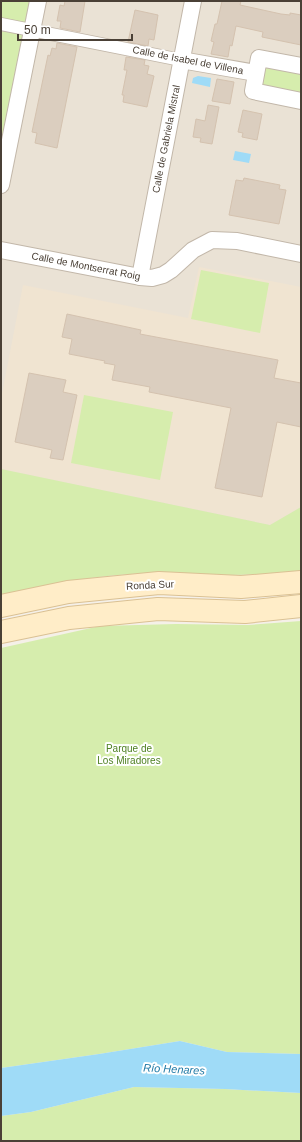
<svg xmlns="http://www.w3.org/2000/svg" width="302" height="1142" viewBox="0 0 302 1142" font-family="Arial,sans-serif">
<style>
.residential{fill:#eae2d5}
.education{fill:#f0e4d1}
.green{fill:#d6edad}
.water{fill:#9fdbf7}
.building{fill:#dbcebf;stroke:#d4c2af}
.lines{fill:none;stroke-linecap:round;stroke-linejoin:round}
.pedestrian-casing{stroke:#c2b7a9;stroke-width:14}
.minor-casing{stroke:#c2b7a9;stroke-width:18}
.secondary-casing{stroke:#dac194;stroke-width:24}
.pedestrian{stroke:#fff;stroke-width:12}
.minor{stroke:#fff;stroke-width:16}
.secondary{stroke:#ffedc8;stroke-width:22}
.labels{text-anchor:middle;dominant-baseline:central;stroke-width:4;stroke-linejoin:round;paint-order:stroke}
.street-label{font-size:10px;fill:#4a4036;stroke:#fff}
.park-label{font-size:10px;fill:#4f8123;stroke:#fff}
.water-label{font-size:11px;font-style:italic;fill:#217aa6;stroke:#fff}
</style>
<rect width="100%" height="100%" fill="#f5f0e8"/>
<polygon class="residential" points="1,1 301,1 301,582 1,606"/>
<polygon class="education" points="199,267 301,287 301,507 270,525 1,469 1,399 23,285 188,318"/>
<g class="green">
<polygon points="1,1 31,1 26,25 1,19"/>
<polygon points="1,31 25,35 4,142 1,141"/>
<polygon points="265,66 301,73 301,93 261,85"/>
<polygon points="201,270 269,283 260,333 191,319"/>
<polygon points="84,395 173,412 160,480 71,463"/>
<path d="M 1,469 L 270,525 L 301,507 L 301,571 C 275,574 248,575 222,575 C 197,574 173,572 149,573 C 98,575 50,583 1,595 Z"/>
<polygon points="301,621 301,1054 227,1052 180,1041 99,1054 1,1068 1,648 100,626 176,624 248,625"/>
<polygon points="134,1087 225,1089 301,1093 301,1141 1,1141 1,1116 31,1112"/>
</g>
<g class="water">
<polygon points="198,76 211,78 210,87 192,83 193,78"/>
<polygon points="235,151 251,154 249,163 233,160"/>
<polygon points="180,1041 227,1052 301,1054 301,1093 225,1089 134,1087 31,1112 1,1116 1,1068 99,1054"/>
</g>
<g class="building">
<polygon points="65,1 85,1 80,32 60,28 61,21 57,21 60,5 64,6"/>
<polygon points="222,1 241,1 240,5 281,14 290,15 290,13 301,15 301,45 262,37 263,32 236,26 232,46 230,45 228,57 211,54 214,42 211,41 215,24 217,24"/>
<polygon points="135,10 158,15 154,40 149,39 148,46 128,42"/>
<polygon points="57,43 77,47 57,148 35,143 37,133 32,132 48,55 50,56 52,48 56,49"/>
<polygon points="126,57 145,60 144,65 149,66 147,74 154,76 147,107 123,102 124,95 122,95 127,70 124,70"/>
<polygon points="217,79 234,82 230,104 212,101"/>
<polygon points="208,105 219,107 212,144 200,142 201,138 193,137 196,119 205,121"/>
<polygon points="243,110 262,114 257,140 242,137 243,133 238,132"/>
<polygon points="244,178 280,185 279,189 286,190 279,224 229,215 236,180 243,181"/>
<polygon points="67,314 141,330 140,334 278,360 274,378 301,383 301,427 277,422 262,497 215,488 231,408 149,392 150,387 112,380 115,365 104,363 105,361 69,354 72,339 62,337"/>
<polygon points="29,373 66,380 63,392 77,395 63,460 50,458 52,450 15,442"/>
</g>
<g class="lines">
<g class="pedestrian-casing">
<polyline id="pedestrian" points="1,24 181,60"/>
</g>
<g class="minor-casing">
<g id="minor">
<polyline points="181,60 256,73"/>
<polyline points="301,66 259,58 253,91 301,101"/>
<polyline points="1,185 38,1"/>
<polyline points="1,250 140,277 152,278 163,275 171,270 193,250 212,240 237,241 301,254"/>
<polyline points="140,277 193,1"/>
</g>
</g>
<g class="secondary-casing">
<g id="secondary">
<polyline points="1,606 68,592 159,583 241,587 301,582"/>
<polyline points="1,632 69,618 158,609 245,612 301,606"/>
</g>
</g>
<use href="#pedestrian" class="pedestrian"/>
<use href="#minor" class="minor"/>
<use href="#secondary" class="secondary"/>
</g>
<g class="labels">
<g class="street-label">
<text transform="translate(188 60) rotate(11)">Calle de Isabel de Villena</text>
<text transform="translate(166 139) rotate(-79)">Calle de Gabriela Mistral</text>
<text transform="translate(86 266) rotate(11)">Calle de Montserrat Roig</text>
<text transform="translate(150 585) rotate(-3)">Ronda Sur</text>
</g>
<g class="park-label">
<text x="129" y="748">Parque de<tspan x="129" dy="12">Los Miradores</tspan></text>
</g>
<g class="water-label">
<text transform="translate(174 1069) rotate(3)">Río Henares</text>
</g>
</g>
<rect width="302" height="1142" fill="none" stroke="#4a4036" stroke-width="4"/>
<path d="M18 34v6h114v-6" fill="none" stroke="#4a4036" stroke-width="2"/>
<text x="24" y="34" font-size="12" fill="#4a4036" stroke="#ffffff" stroke-width="3" paint-order="stroke">50 m</text>
</svg>
